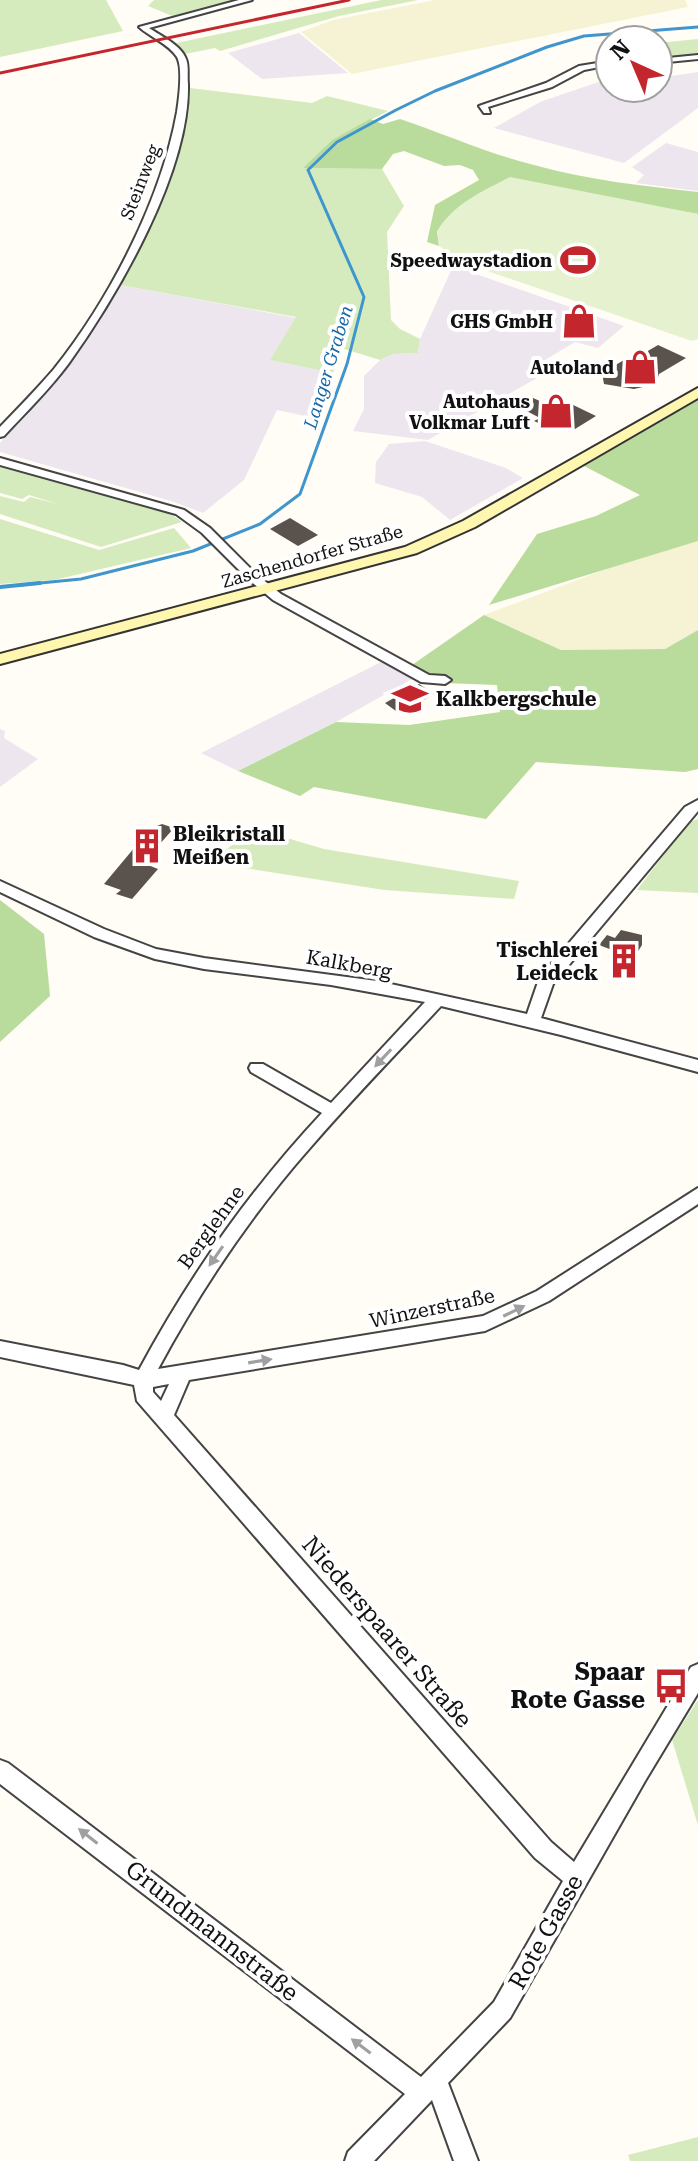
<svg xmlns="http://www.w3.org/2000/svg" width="698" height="2161" viewBox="0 0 698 2161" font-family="'Roboto Serif',serif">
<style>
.industrial{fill:#eee6ef}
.farmland{fill:#f6f3d4}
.green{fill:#d5ebbd}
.forest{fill:#b9dc9c}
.pitch{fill:#e6f2cf}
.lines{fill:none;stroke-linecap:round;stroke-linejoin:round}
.stream-far1{stroke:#3f96cf;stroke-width:3}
.stream{stroke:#3f96cf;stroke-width:4}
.building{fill:#5a524d}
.street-casing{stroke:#444;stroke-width:4}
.secondary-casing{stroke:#333;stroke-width:4}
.street{fill:#fff;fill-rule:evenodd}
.secondary{fill:#fff6b0;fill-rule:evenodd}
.rail{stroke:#c4262e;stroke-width:3}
.oneway{fill:#a0a0a0}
.labels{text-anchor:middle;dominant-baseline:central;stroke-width:8;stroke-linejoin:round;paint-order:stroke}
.far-street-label{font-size:18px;fill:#111;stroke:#fff}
.far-poi-label{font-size:18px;font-weight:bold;fill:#111;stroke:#fff;text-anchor:end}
.far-water-label{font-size:18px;font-style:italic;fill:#1768a6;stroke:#fff}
.poi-label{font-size:20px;font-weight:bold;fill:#111;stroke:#fff;text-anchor:start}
.street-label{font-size:20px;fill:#111;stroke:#fff}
.near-street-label{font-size:24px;fill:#111;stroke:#fff}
.near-poi-label{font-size:24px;font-weight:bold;fill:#111;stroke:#fff;text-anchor:end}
</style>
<rect width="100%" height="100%" fill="#fffdf5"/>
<g class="industrial">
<polygon points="299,33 348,73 262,79 228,53"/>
<polygon points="698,72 698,108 624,163 494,128 540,102 610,78 610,88 658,88 658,78"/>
<polygon points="666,143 698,152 698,191 636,183 644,175 632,167"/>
<polygon points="453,266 624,326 598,348 575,342 525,372 537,378 428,440 353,431 364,409 364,376 380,360 394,354 418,353 420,339"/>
<polygon points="120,285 297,318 270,360 333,373 310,417 277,410 244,480 203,513 171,501 0,452 0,443 70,364"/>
<polygon points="425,441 506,468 523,478 450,520 422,497 375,483 376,462 389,444"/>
<polygon points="383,661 412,679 336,722 238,771 201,753"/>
<polygon points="0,729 5,731 4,738 38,759 0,787"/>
</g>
<g class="farmland">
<polygon points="435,0 685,0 688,7 352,74 301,32 333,20"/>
<polygon points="698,541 698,630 665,649 561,650 484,615 625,562"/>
</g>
<g class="green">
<polygon points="0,0 106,0 123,31 0,57"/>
<polygon points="154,0 236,0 237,1 175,17 148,6"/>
<polygon points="381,0 418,0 339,16 220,51 215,48 180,55 167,45"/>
<polygon points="698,39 698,55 658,59 658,43"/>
<path d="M 190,88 L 312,103 L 327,96 L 388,111 L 332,140 L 304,168 L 382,169 L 404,206 L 387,232 L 391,320 L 400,329 L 420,339 L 418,353 L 394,354 L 380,360 L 341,348 L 333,373 L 270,360 L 296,317 L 120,285 C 152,222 175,158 190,88 Z"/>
<path d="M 0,465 C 37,477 159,499 182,522 L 101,547 L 0,514 L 0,496 L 24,502 L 30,497 L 58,504 L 29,495 L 22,499 L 0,493 Z"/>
<polygon points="0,519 99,550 174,528 191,548 54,580 0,584"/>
<polygon points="698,819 698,893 637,890 689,822"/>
<polygon points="253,828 324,849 519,881 514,899 384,890 225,865 212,861"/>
<polygon points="698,1700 698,1825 672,1740"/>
<polygon points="698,2137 698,2161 630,2161 628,2155"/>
</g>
<g class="forest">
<path d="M 370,119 L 383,124 L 400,119 C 445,134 489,154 534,165 C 588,180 643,186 698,192 L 698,214 L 603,198 L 437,231 L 439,246 L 427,242 L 435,205 L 479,180 L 473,170 L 460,165 L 444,166 L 404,151 L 393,154 L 382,169 L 303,168 L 332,140 Z"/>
<polygon points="698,400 698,541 489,605 537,534 596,516 640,495 584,466"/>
<polygon points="484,615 561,650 665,649 698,630 698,769 685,772 536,762 486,819 314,787 300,796 238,771 336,722 409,725 500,712 497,685 445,683 412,665"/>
<polygon points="0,900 44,934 50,996 0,1042"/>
</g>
<path class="pitch" d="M 510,177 L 698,214 L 698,339 L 692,341 L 464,263 L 439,246 L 437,231 C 455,203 481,192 510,177 Z"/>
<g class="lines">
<polyline class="stream-far1" points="20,585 81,579 193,551 260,524 300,494 347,364 364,297 308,170 337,142 396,110 435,91 547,47 584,36 698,27"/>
<polyline class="stream" points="0,587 40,583"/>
</g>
<g class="building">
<polygon points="658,345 686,358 659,374 656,384 634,389 604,384 602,373 624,360 629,362"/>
<polygon points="531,397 555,408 567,402 596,416 575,429 551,429 534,421 540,418 515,405"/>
<polygon points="290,518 318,535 298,546 270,529"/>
<polygon points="419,684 434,694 400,714 385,703"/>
<polygon points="162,824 174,828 143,863 158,869 132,899 116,894 121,890 104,884 150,829"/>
<polygon points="621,930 642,935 642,945 624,974 611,968 620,953 599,945 607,935 615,938"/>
</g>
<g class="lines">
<g class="street-casing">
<g id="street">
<path d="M 239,0 L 252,0 L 149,28 C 161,36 181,45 186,59 C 189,66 187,76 188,84 C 190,171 119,293 69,363 C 50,389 26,412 4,436 L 0,437 L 0,427 C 18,408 37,389 54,369 C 110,299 161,200 177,112 C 179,99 183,68 177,57 C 169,44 150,37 139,27 Z"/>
<polygon points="698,55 698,59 658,63 658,59"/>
<polygon points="610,61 610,65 584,70 552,87 488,107 490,113 484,113 479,106 546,83 579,66"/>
<polygon points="0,458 184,510 210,528 256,574 281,594 429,675 445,676 451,680 445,684 421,682 273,600 248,579 202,533 176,514 0,465"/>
<path d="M 698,800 L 698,811 L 553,984 L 541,1018 L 698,1060 L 698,1072 L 561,1035 L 441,1006 C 397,1053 351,1100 309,1149 C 250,1216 200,1291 158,1369 L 483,1316 L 537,1291 L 698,1188 L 698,1204 L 549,1301 L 485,1331 L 189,1380 L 174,1415 L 551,1842 L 574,1862 L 691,1667 L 698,1664 L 698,1693 L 645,1781 L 510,2018 L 448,2083 L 478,2161 L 454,2161 L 432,2100 L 374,2161 L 345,2161 L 348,2152 L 405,2094 L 0,1784 L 0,1760 L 8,1763 L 421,2077 L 494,2002 L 563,1881 L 535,1858 L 137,1401 L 134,1385 L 0,1357 L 0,1341 L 123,1365 L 139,1370 C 189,1277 249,1191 322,1113 L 251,1072 L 249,1068 L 251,1064 L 263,1064 L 331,1103 L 425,1002 L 331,985 L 204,969 L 155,959 L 94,937 L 0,892 L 0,881 L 104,929 L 156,949 L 204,958 L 377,981 L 527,1014 L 538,982 L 552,963 L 685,807 ZM 169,1384 L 161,1401 L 153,1392 L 153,1387 Z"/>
</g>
</g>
<g class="secondary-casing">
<polygon id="secondary" points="698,388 698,398 475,527 417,553 0,664 0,654 405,547 463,521"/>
</g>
<use href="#street" class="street"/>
<use href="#secondary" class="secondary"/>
<polyline class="rail" points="0,73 349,0"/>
</g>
<defs><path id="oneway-solid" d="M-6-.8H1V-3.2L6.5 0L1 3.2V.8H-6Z" transform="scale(2)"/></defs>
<g class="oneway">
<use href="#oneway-solid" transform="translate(383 1058) rotate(133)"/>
<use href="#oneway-solid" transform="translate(216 1256) rotate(125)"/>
<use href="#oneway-solid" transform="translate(514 1311) rotate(-26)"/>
<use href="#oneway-solid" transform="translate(260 1361) rotate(-9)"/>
<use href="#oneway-solid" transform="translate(88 1836) rotate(-142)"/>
<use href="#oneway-solid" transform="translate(361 2046) rotate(-143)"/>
</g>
<defs>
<g id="stadium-bare" transform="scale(2.76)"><path d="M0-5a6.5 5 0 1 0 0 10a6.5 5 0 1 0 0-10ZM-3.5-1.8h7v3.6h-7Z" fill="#c4262e" stroke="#fff" stroke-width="2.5" paint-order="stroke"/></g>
<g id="shop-bare" transform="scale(2.76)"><path d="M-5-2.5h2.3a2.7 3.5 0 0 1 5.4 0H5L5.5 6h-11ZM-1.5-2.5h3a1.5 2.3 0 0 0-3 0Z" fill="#c4262e" stroke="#fff" stroke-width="2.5" paint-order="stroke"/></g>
<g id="school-bare" transform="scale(2.76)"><path d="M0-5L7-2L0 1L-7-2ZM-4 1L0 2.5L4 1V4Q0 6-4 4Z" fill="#c4262e" stroke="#fff" stroke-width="2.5" paint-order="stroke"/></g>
<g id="building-bare" transform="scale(2.76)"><path d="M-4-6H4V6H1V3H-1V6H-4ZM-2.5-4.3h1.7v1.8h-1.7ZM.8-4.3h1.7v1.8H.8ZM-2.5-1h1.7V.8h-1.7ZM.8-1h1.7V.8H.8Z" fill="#c4262e" stroke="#fff" stroke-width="2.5" paint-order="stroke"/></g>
<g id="bus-bare" transform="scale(2.76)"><path d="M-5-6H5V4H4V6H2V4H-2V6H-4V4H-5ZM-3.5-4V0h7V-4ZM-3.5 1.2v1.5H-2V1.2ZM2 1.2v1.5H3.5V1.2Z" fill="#c4262e" stroke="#fff" stroke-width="2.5" paint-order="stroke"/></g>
</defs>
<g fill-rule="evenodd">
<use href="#stadium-bare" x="578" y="260"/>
<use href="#shop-bare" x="579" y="321"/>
<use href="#shop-bare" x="640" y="367"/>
<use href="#shop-bare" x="556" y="411"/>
<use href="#school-bare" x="410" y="699"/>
<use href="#building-bare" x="147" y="846"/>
<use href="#building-bare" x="624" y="961"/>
<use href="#bus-bare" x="671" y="1686"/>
</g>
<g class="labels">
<g class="far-street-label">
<text transform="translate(140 182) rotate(-69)">Steinweg</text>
<text transform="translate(312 556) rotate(-16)">Zaschendorfer Straße</text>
</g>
<g class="far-poi-label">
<text x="552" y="260">Speedwaystadion</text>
<text x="553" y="321">GHS GmbH</text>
<text x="614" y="367">Autoland</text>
<text x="530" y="401">Autohaus<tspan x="530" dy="21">Volkmar Luft</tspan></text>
</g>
<g class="far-water-label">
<text transform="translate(328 367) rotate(-73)">Langer Graben</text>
</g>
<g class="poi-label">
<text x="436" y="699">Kalkbergschule</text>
<text x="173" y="834">Bleikristall<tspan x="173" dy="23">Meißen</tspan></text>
<text x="598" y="950" text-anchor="end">Tischlerei<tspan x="598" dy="23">Leideck</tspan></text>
</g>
<g class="street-label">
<text transform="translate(349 964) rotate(10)">Kalkberg</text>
<text transform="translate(211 1227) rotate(-54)">Berglehne</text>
<text transform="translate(432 1308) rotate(-12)">Winzerstraße</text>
</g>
<g class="near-street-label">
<text transform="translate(387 1632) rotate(49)">Niederspaarer Straße</text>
<text transform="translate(212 1931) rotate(38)">Grundmannstraße</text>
<text transform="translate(546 1932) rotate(-61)">Rote Gasse</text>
</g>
<g class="near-poi-label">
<text x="645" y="1672">Spaar<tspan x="645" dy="28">Rote Gasse</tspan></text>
</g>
</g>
<g transform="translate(634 64) rotate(316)"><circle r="38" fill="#ffffff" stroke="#a0a0a0" stroke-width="2"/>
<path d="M0-6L14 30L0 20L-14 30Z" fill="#c4262e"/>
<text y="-12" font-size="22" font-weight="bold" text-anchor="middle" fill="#111111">N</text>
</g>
</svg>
